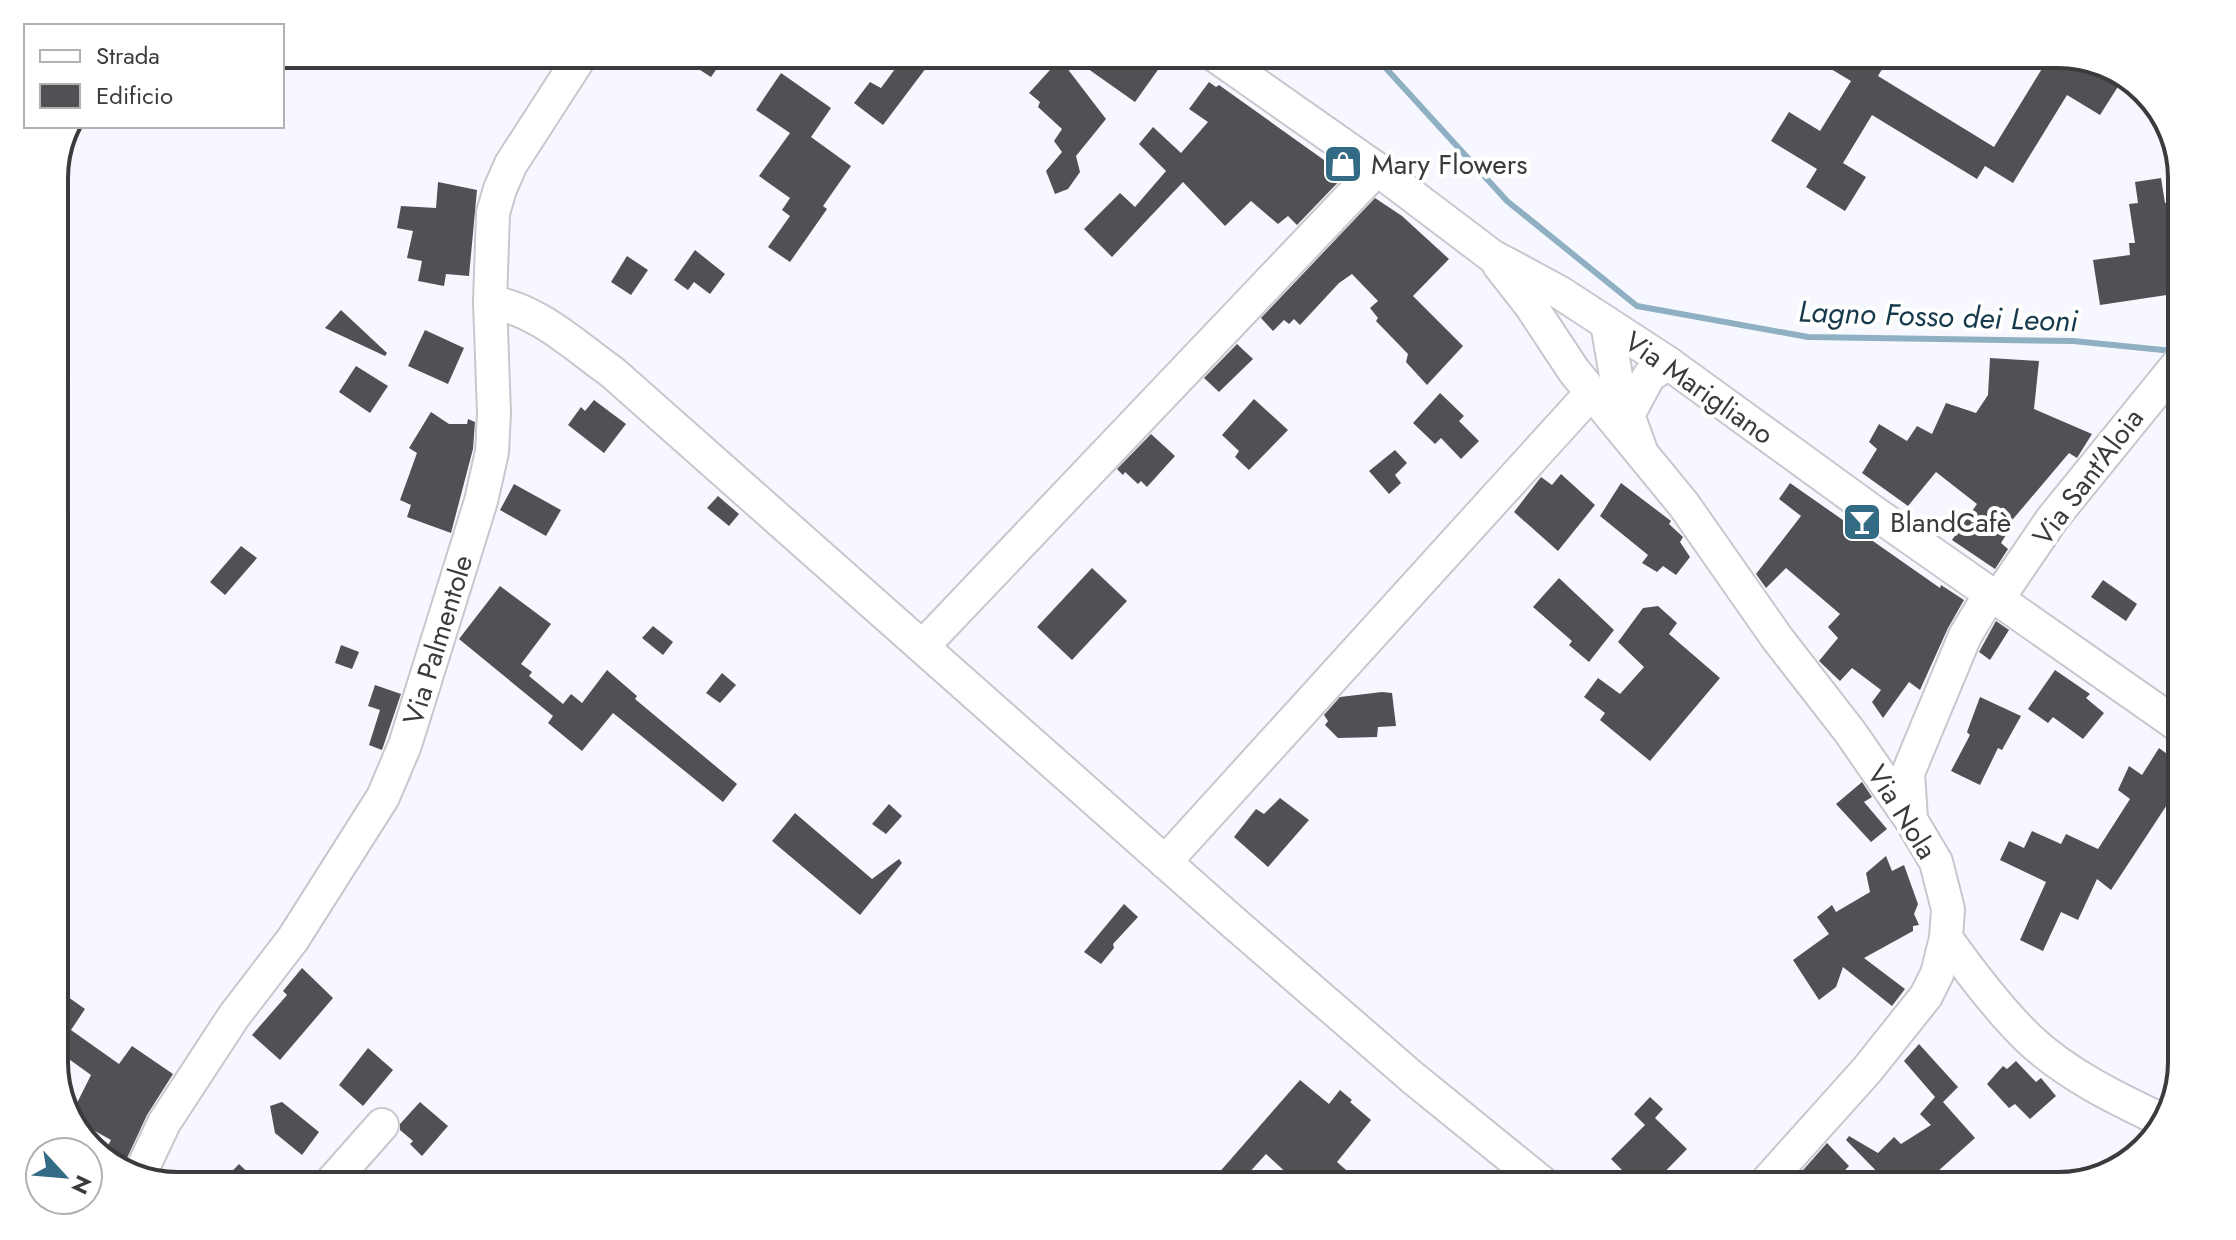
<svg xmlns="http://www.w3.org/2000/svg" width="2236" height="1240" viewBox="0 0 2236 1240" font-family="Jost,sans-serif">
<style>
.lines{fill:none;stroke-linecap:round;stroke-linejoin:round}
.stream{stroke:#8fb0c3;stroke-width:6}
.building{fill:#515055}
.minor-casing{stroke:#c7c8ce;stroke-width:36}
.minor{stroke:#fff;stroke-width:32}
.labels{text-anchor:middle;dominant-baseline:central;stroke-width:8;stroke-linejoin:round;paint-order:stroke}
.poi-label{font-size:28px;fill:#3a3b3d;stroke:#fff;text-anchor:start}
.street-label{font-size:28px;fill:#3a3b3d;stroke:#fff}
.water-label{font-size:30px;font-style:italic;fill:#163a4c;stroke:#fff}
.rim{fill:none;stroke:#3a3b3d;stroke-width:4}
</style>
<rect width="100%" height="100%" fill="#f7f8ff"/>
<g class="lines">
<polyline class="stream" points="1373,54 1507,201 1637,306 1808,337 2073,341 2173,351"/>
</g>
<g class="building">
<polygon points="675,54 727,54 711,77"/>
<polygon points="906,54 926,68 883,125 854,103 870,82 881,88"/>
<polygon points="1067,54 1141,54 1160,67 1135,102"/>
<polygon points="1806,54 1891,54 1878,76 1994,147 2051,54 2075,59 2119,85 2100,115 2067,95 2013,183 1985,166 1977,179 1872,115 1843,163 1866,177 1845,211 1806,187 1817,169 1771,141 1789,112 1820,131 1851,81"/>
<polygon points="1060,59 1106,119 1076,156 1080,172 1068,189 1055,194 1046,171 1062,152 1054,141 1062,129 1038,107 1040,102 1029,93"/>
<polygon points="781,73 831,108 811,137 851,166 823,206 827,209 790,262 768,247 790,216 782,210 790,198 759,176 790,133 756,110"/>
<polygon points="1209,82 1216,87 1219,85 1345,175 1297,225 1288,216 1278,224 1251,201 1225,226 1183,182 1112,257 1084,229 1120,193 1135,207 1166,171 1139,144 1153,127 1181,153 1208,122 1189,109"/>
<polygon points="2161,178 2165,203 2182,201 2182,252 2175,253 2180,293 2100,305 2093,260 2130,255 2129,243 2135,243 2129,204 2138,203 2135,182"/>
<polygon points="438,182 477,190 469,276 446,274 444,286 418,281 422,261 407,258 413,231 397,228 401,206 436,208"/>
<polygon points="1375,198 1402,216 1449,259 1413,296 1463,346 1427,385 1406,362 1408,354 1376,321 1378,318 1370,308 1378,301 1352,274 1339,283 1300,325 1294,319 1289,324 1284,320 1273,331 1261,318"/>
<polygon points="695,250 725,274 710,294 694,282 688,290 674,280"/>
<polygon points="627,256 648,270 631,295 611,282"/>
<polygon points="341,310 387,353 385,356 325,328"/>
<polygon points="425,330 464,348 448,384 408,366"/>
<polygon points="1237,344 1253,359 1219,392 1204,378"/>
<polygon points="1990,358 2039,361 2034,409 2092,434 2077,458 2069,453 2008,525 2009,530 2001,543 2008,549 1995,569 1952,540 1977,504 1936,472 1908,506 1862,473 1877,449 1869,442 1879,424 1907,441 1917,426 1932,434 1946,403 1976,413 1988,395"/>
<polygon points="356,366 388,386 370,413 339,392"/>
<polygon points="1440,393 1464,416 1459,421 1479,441 1461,459 1441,438 1435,444 1413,423"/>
<polygon points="1254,399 1288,430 1249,470 1235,457 1239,451 1222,435"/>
<polygon points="594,400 626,424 604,453 568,425 581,407 585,411"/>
<polygon points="431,412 449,424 467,424 468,419 475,422 473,449 451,533 407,517 411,505 400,500 417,453 409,448"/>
<polygon points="1151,434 1175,456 1147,487 1141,481 1138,484 1125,472 1123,475 1117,469"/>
<polygon points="1395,450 1407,463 1395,475 1401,483 1389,494 1369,471"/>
<polygon points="1561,474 1595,505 1558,551 1514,512 1541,477 1552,485"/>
<polygon points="1621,483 1671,521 1669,524 1683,537 1680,542 1690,557 1676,575 1663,566 1657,572 1642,563 1648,555 1600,516"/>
<polygon points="1790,483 1940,588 1941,585 1964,600 1948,628 1920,690 1909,682 1883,718 1872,702 1881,690 1852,668 1840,681 1819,661 1838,638 1828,627 1840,614 1786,568 1766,588 1756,574 1801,516 1779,499"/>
<polygon points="514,484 561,510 546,536 500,510"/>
<polygon points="718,496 739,514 729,526 707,508"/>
<polygon points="241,546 257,558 225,595 210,582"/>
<polygon points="1092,568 1127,601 1072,660 1037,627"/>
<polygon points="1559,578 1614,630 1589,662 1569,645 1572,641 1533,607"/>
<polygon points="2103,580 2137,604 2126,621 2091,597"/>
<polygon points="500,586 551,624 521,664 532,672 529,676 563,704 571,694 582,703 607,670 637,696 635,699 737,784 723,802 613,713 582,751 548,723 553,716 459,639"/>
<polygon points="1658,606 1677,623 1669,634 1720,678 1650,761 1600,720 1605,713 1584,697 1598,678 1620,694 1644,667 1618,642 1643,608"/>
<polygon points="1996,621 2009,630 1990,660 1979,652"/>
<polygon points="653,626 673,642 663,655 642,638"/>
<polygon points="341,645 359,652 352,669 335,663"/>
<polygon points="2055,670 2090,694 2086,698 2104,713 2083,739 2053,717 2048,723 2028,709"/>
<polygon points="722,673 736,685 720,703 706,693"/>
<polygon points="375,685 401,694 382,750 369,745 380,710 368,706"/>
<polygon points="1382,692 1392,693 1396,726 1378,727 1377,737 1338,738 1325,725 1328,721 1324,715 1340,697"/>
<polygon points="1980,697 2021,716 2002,750 1998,748 1980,785 1951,771 1970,735 1967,732"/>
<polygon points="2159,748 2182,765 2182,782 2111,890 2097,879 2078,920 2061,912 2043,951 2020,940 2046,882 2000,860 2009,841 2024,848 2032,831 2061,844 2066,834 2098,849 2130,799 2118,790 2129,766 2142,775"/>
<polygon points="1862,782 1872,797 1864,802 1887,829 1871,842 1836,804"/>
<polygon points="1280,798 1309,820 1268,867 1234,837 1256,809 1264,814"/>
<polygon points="889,804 902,816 886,834 872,824"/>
<polygon points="795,813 872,879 899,859 902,863 860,915 772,841"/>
<polygon points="1886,856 1892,871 1904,865 1918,904 1914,914 1919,925 1913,926 1913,931 1864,958 1905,989 1892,1006 1843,967 1836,987 1819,1000 1793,960 1829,934 1817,917 1832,905 1836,912 1870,892 1866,873"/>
<polygon points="1124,904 1138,917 1113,944 1114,948 1101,964 1084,952"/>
<polygon points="302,968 333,998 280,1060 252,1035 287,995 283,991"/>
<polygon points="54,987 85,1009 71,1030 119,1064 132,1046 173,1074 147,1115 121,1171 102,1156 111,1140 70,1117 91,1075 66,1057 70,1052 60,1045 54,1054"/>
<polygon points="1919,1044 1958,1087 1943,1102 1975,1138 1937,1172 1950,1186 1891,1186 1846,1140 1849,1136 1878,1153 1894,1137 1901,1144 1931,1125 1920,1114 1935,1097 1904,1061"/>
<polygon points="368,1048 393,1070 363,1106 339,1085"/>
<polygon points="2016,1061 2036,1082 2041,1078 2056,1096 2030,1119 2015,1104 2009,1108 1987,1084 2003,1066 2007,1069"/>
<polygon points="1300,1080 1329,1104 1340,1090 1352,1100 1350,1102 1371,1120 1337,1162 1353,1176 1343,1186 1301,1186 1266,1154 1237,1186 1229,1186 1217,1175"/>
<polygon points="1650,1097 1663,1109 1655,1118 1687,1149 1651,1186 1638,1186 1611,1159 1645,1125 1634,1114"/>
<polygon points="282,1102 319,1132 302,1155 275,1133 270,1106"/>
<polygon points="420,1102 448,1126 422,1156 410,1144 413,1141 400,1130 400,1124"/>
<polygon points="1827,1143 1849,1166 1830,1186 1789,1186"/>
<polygon points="239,1164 262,1186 218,1186"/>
</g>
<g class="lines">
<g class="minor-casing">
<g id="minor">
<polyline points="1213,54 1377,169 1492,256 1559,292 1668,363 1872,511 2182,728"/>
<polyline points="1499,265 1531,306 1574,371 1684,505 1777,638 1850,732 1911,820 1936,862 1948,909 1946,938 1937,974 1926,996 1867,1070 1763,1186"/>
<path d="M 490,302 C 537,309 574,345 612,372 L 1233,922 L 1413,1078 L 1546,1186"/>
<polyline points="1607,323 1620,399 1628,415"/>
<polyline points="1640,448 1628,415 1649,376 1668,363"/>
<polyline points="923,646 1377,169"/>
<polyline points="1911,819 1908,773 1965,636 1983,606 2003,591 2052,519 2182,359"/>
<polyline points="1165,862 1592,392"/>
<path d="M 1946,938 C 1971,973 1998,1009 2029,1039 C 2067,1075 2119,1100 2166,1122"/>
<polyline points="139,1176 164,1123 234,1016 293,939 383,797 405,745 481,501 492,452 494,413 490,302 493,213 500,189 511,164 582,54"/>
<polyline points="328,1186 382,1125"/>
</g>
</g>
<use href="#minor" class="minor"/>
</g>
<defs>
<g id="shop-square" transform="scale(2)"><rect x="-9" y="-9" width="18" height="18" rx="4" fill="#336b85" stroke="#fff"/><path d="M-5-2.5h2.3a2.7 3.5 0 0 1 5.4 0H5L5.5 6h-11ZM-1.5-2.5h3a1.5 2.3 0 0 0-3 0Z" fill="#fff"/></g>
<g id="bar-square" transform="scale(2)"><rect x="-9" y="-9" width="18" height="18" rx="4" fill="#336b85" stroke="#fff"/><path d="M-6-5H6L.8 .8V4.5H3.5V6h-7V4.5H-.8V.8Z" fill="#fff"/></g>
</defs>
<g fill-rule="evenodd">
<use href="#shop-square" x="1343" y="164"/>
<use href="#bar-square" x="1862" y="522"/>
</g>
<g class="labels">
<g class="poi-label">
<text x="1371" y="164">Mary Flowers</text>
<text x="1890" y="522">BlandCafè</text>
</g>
<g class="street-label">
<text transform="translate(1699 388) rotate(35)">Via Marigliano</text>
<text transform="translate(2088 477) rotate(-53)">Via Sant'Aloia</text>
<text transform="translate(438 640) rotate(-73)">Via Palmentole</text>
<text transform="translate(1902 812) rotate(58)">Via Nola</text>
</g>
<g class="water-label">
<text transform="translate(1938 316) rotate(2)">Lagno Fosso dei Leoni</text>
</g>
</g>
<path d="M0 0H2236V1240H0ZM178 68H2058A110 110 0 0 1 2168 178V1062A110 110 0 0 1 2058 1172H178A110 110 0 0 1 68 1062V178A110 110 0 0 1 178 68Z" fill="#fff" fill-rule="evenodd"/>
<path class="rim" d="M178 68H2058A110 110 0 0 1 2168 178V1062A110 110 0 0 1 2058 1172H178A110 110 0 0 1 68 1062V178A110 110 0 0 1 178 68Z"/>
<rect x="24" y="24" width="260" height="104" fill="#ffffff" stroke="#b0b1b1" stroke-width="2"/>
<rect x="40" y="50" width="40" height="12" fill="#ffffff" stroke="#b0b1b1" stroke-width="2"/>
<text x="96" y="64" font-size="24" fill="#3a3b3d">Strada</text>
<rect x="40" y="84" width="40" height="24" fill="#515055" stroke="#b0b1b1" stroke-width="2"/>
<text x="96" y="104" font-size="24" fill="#3a3b3d">Edificio</text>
<g transform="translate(64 1176) rotate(116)"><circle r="38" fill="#ffffff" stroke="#b0b1b1" stroke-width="2"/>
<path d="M0-6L14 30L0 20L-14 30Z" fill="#336b85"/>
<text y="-12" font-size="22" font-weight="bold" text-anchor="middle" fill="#3a3b3d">N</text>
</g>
</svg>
